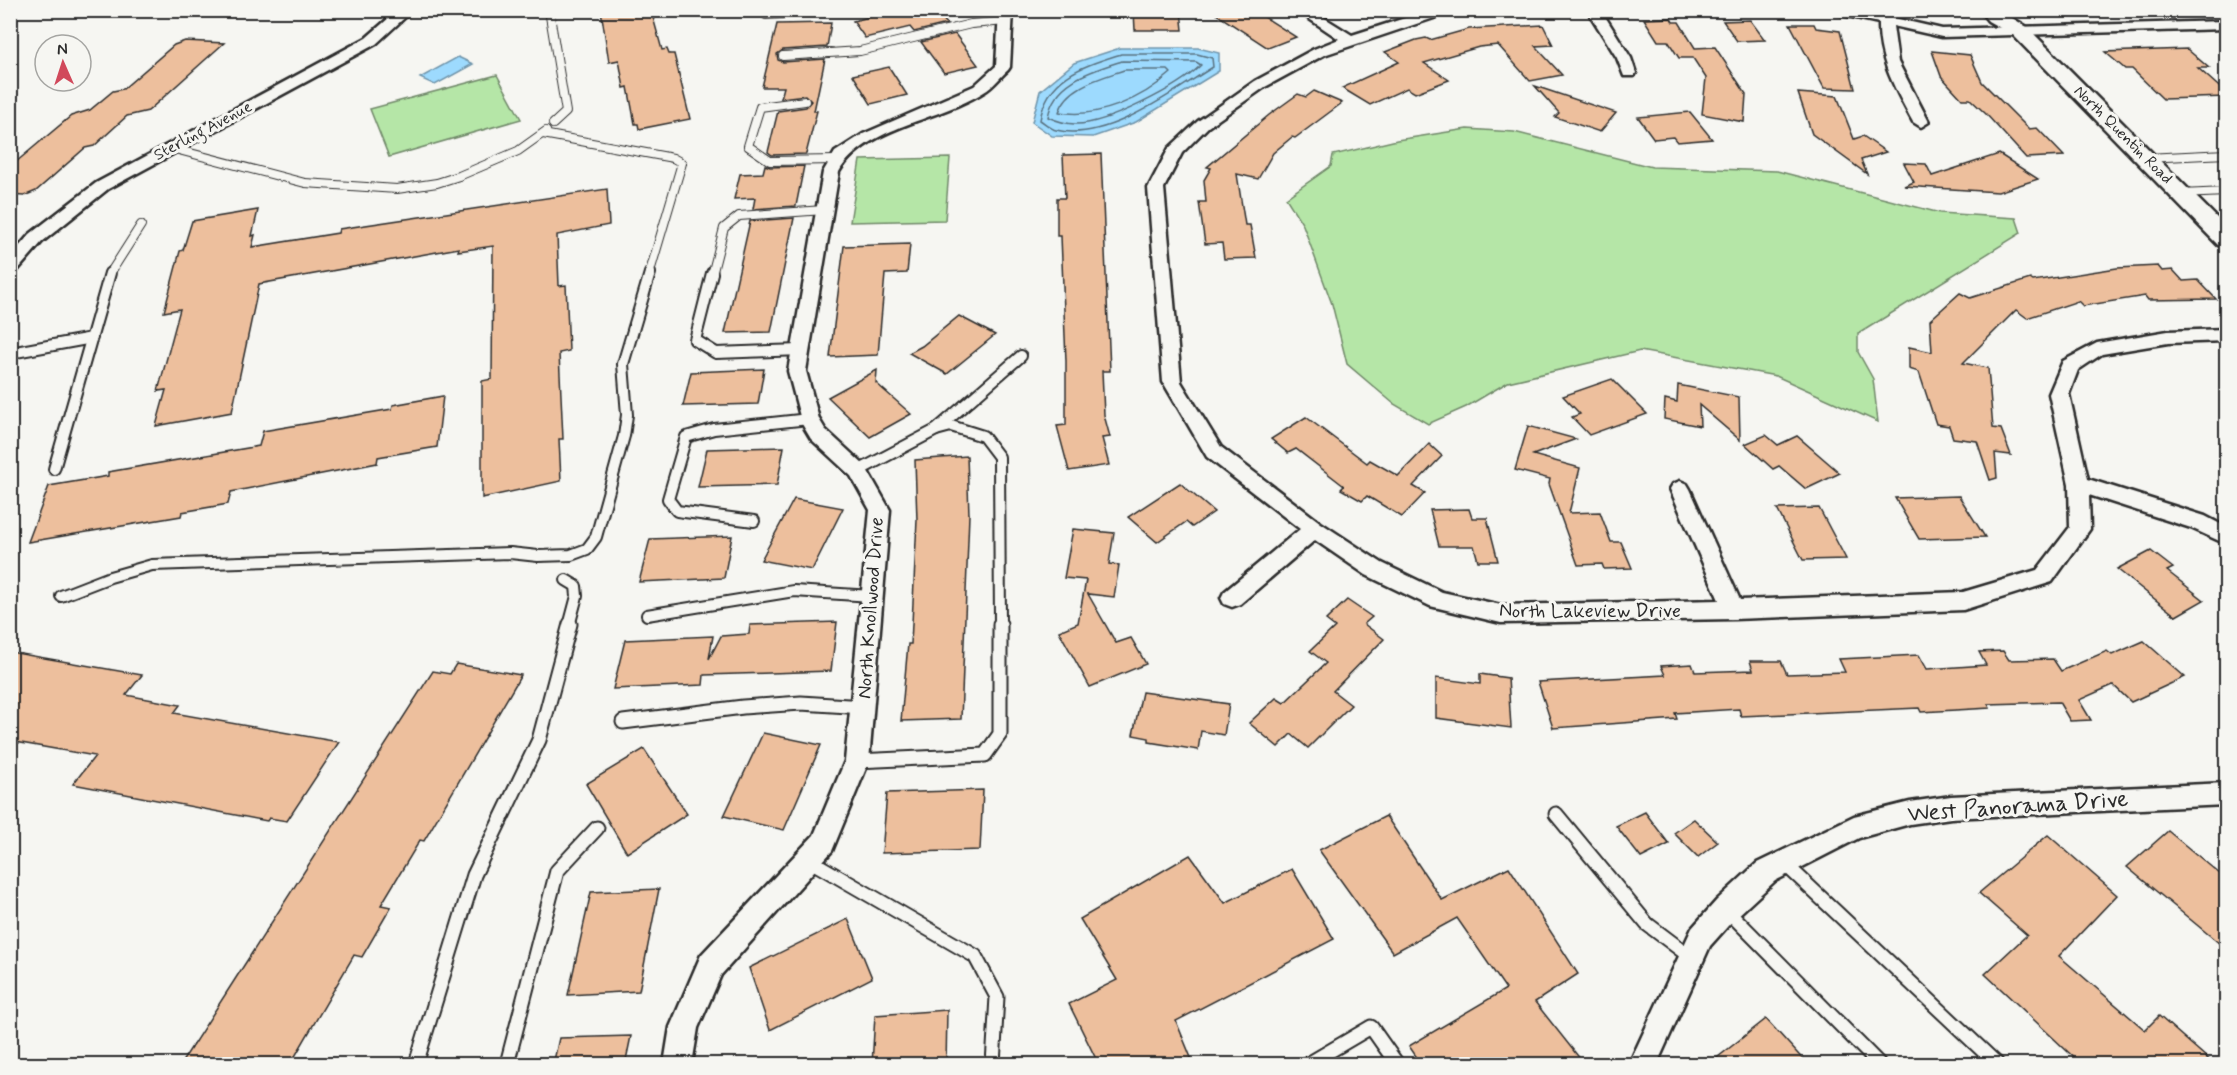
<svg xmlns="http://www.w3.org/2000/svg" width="2237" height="1075" viewBox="0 0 2237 1075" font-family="Mynerve,sans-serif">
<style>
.green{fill:#b5e6a7;stroke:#708869;stroke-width:1.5}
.water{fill:#9ddafe;stroke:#6f94aa;stroke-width:1.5}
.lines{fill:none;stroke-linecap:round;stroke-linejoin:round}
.shore{stroke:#59717f;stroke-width:1.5}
.building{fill:#edbf9d;stroke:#2b2b2b;stroke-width:1.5}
.lane-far2-casing{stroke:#2b2b2b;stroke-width:10}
.lane-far1-casing{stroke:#2b2b2b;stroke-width:14}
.lane-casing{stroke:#2b2b2b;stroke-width:17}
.street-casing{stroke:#2b2b2b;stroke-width:5}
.secondary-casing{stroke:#2b2b2b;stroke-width:5}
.lane-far2{stroke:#f6f6f2;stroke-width:8}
.lane-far1{stroke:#f6f6f2;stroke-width:10}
.lane{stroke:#f6f6f2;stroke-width:13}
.street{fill:#f6f6f2;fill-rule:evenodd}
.secondary{fill:#f6f6f2;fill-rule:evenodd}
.labels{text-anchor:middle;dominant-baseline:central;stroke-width:6;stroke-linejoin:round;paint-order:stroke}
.far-street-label{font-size:16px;fill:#2b2b2b;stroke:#f6f6f2}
.street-label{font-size:20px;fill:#2b2b2b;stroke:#f6f6f2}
.near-street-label{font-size:24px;fill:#2b2b2b;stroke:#f6f6f2}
</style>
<rect width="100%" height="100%" fill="#f6f6f2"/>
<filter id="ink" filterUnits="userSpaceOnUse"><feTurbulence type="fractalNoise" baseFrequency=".0167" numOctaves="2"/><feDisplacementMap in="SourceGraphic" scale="12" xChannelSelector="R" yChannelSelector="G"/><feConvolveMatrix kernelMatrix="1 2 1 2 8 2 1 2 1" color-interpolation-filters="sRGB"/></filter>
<g filter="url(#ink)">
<g class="green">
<polygon points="497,75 521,119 389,157 370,109"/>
<polygon points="1467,129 1514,132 1652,167 1777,171 1940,213 2016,218 2021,233 1858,334 1858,352 1873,379 1878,422 1776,376 1640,351 1508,382 1466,407 1428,424 1394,404 1347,364 1332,304 1303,225 1286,198 1331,166 1333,155 1397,140"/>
<polygon points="950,158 945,220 850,222 860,160"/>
</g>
<g class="water">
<polygon points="1120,48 1198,48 1219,53 1219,71 1136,122 1093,137 1052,136 1032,122 1040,91 1074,63"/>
<polygon points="458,57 473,64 435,85 420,78"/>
</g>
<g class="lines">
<g class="shore">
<path d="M 1121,54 L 1197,54 L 1212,58 L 1213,67 C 1172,92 1106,143 1056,130 C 1051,129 1045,123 1040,120 C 1047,76 1084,66 1121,54 Z"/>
<path d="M 1122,61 L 1196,62 L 1201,65 C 1179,87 1106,125 1075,124 C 1065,124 1057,121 1048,117 C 1054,81 1091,71 1122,61 Z"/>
<path d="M 1124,70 L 1168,70 L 1171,73 C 1142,99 1098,119 1059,112 C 1067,86 1101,78 1124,70 Z"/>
</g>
</g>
<g class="building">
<polygon points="601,10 651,10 662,50 667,49 669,54 674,54 690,119 639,129 638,124 635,124 628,87 624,88 619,60 609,62"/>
<polygon points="898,10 947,10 948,18 943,19 947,24 914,32 910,27 865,38 853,21"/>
<polygon points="1255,10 1258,13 1296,37 1268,48 1213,12"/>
<polygon points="1134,11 1181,11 1183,30 1135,30"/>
<polygon points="1671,18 1673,22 1679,22 1695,48 1715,47 1746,94 1744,122 1702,114 1706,78 1693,58 1679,58 1668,41 1658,41 1644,19"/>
<polygon points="1750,20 1765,40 1737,41 1723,21"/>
<polygon points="831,23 827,47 783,50 777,54 778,60 783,62 825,59 814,111 817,111 806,154 772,155 768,152 778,111 806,107 811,101 805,95 781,98 784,87 762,87 777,24"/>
<polygon points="1790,24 1814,24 1816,28 1840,31 1855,89 1824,88"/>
<polygon points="1543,25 1553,45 1535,46 1562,75 1530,81 1498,45 1479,47 1424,63 1449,80 1415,93 1407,88 1370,105 1342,88 1399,62 1385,52 1416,40 1426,38 1430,40 1469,29"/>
<polygon points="955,34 978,65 944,73 921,42"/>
<polygon points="185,41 224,43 148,111 127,116 94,146 85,148 36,191 24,196 10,195 10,167 71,116 90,110 113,91 123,89 174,45"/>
<polygon points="2187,49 2209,68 2198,68 2226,93 2226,97 2163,99 2132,69 2125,69 2105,52"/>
<polygon points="1932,51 1970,55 1982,82 2029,129 2037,128 2064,156 2026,158 1986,114 1970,99 1962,99 1941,76"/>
<polygon points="889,67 907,95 871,104 853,75"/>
<polygon points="1535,86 1616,113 1600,132 1555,117 1559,113"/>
<polygon points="1314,91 1342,103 1295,138 1292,137 1273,153 1258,179 1237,174 1245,225 1250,225 1256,258 1224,259 1222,243 1205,244 1199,202 1206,202 1204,180 1211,168 1207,167 1269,115 1298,94 1306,97"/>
<polygon points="1798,93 1837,96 1854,139 1863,136 1886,152 1861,160 1867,174 1812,134"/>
<polygon points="1690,112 1712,139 1677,142 1673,137 1654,139 1638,117"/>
<polygon points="1101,154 1110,371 1102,371 1104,415 1110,437 1102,438 1109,465 1069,471 1057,426 1066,425 1066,361 1061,236 1057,236 1057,198 1065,198 1063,155"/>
<polygon points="1999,154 2038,179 1998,192 1904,186 1914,182 1904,163 1926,164 1932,176"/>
<polygon points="765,165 770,167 804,166 796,206 753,209 755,198 734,199 740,174 763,173"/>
<polygon points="607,189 609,225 557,235 559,286 566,285 569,351 559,353 563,439 559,439 561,481 482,498 482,381 492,379 493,246 458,251 459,248 259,284 232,412 156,426 166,390 158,391 180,309 164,312 180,251 183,250 192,221 258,210 252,236 255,235 252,247 338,233 339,229"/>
<polygon points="794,218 771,332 725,333 750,221"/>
<polygon points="910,244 907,273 885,274 878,355 830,357 844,246"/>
<polygon points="2158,266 2162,271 2173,270 2183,281 2198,280 2216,299 2148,300 2145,296 2083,306 2078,301 2027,318 2016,310 1963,363 1988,368 1993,428 2001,429 2011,455 1995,453 1997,478 1990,480 1977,441 1953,438 1949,426 1936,424 1919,372 1909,369 1909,347 1932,352 1930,320 1960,293 1970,298 2030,279 2033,281 2117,268"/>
<polygon points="959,316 995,335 947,374 909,353 922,346"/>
<polygon points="764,369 758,404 683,406 691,372"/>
<polygon points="877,370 876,383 911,414 870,437 828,397"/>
<polygon points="1612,379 1647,414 1589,435 1572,417 1580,414 1563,396"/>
<polygon points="1678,385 1739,397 1740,440 1699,405 1700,426 1664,419 1665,399 1677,402"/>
<polygon points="443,396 437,447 378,457 377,463 231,492 228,504 182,512 181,516 28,542 49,486 108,476 108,472 259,446 263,431 392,409 393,405"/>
<polygon points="1306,417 1367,463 1370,460 1398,476 1429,444 1442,456 1413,486 1425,493 1402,517 1367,496 1362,501 1341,489 1344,486 1296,449 1288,453 1271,439"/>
<polygon points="1528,426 1576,439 1533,455 1580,468 1569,513 1600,512 1611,542 1621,542 1632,568 1604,569 1602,564 1578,565 1549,484 1550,479 1515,470"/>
<polygon points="1766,435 1778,445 1797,436 1840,473 1806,489 1779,466 1773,469 1745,444"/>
<polygon points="784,447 777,485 698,487 707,449"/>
<polygon points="967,456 969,515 961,719 901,721 908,644 911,644 917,520 915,460"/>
<polygon points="1180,483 1214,512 1192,527 1186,522 1157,542 1128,517"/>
<polygon points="1959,496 1985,537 1919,539 1895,498"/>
<polygon points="794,499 843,508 812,570 761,560"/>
<polygon points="1819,508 1846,559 1803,560 1777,509"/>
<polygon points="1469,509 1472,518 1487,518 1498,561 1478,561 1474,546 1439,546 1430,510"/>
<polygon points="1073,529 1114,533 1109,564 1119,565 1114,597 1088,594 1116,643 1131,638 1146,664 1090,687 1059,631 1078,623 1086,580 1064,578"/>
<polygon points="732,536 724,578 639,582 650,539"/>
<polygon points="2151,551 2173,568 2167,571 2204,600 2176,616 2117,569"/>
<polygon points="1347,600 1372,617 1364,624 1384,639 1333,691 1351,705 1308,748 1291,734 1278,747 1249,723 1276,698 1284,703 1326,663 1310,651 1335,627 1326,620"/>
<polygon points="837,622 831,671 704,675 703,685 613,689 625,640 713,636 709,659 721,636 749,634 750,625"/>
<polygon points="2144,641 2185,677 2131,702 2113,685 2079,700 2091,720 2070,721 2059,702 1988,704 1990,708 1921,712 1919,708 1741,716 1739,709 1675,713 1677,719 1553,728 1538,682 1665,675 1661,666 1692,664 1695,672 1753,670 1750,661 1781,661 1787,674 1845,672 1839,659 1919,655 1927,669 1986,665 1979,652 2003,651 2009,660 2053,659 2061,671 2107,651 2112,655"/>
<polygon points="10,652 142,675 126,695 180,705 174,713 339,742 287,821 269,818 267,821 73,784 95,756 10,741"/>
<polygon points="456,664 521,675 424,841 420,840 381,905 391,907 362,957 354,955 290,1065 180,1065 433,671 450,674"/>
<polygon points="1480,674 1508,678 1511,728 1436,718 1436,678 1480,684"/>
<polygon points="1142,692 1229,704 1224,735 1201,731 1198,750 1149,742 1149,738 1133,735"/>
<polygon points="763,733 821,745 784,830 724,816"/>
<polygon points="644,749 687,814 627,853 586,784"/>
<polygon points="983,790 980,850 882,853 887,793"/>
<polygon points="1645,812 1669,844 1641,858 1616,826"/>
<polygon points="1386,816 1442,900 1509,867 1578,974 1535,1002 1585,1065 1422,1065 1409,1046 1506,989 1457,918 1393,953 1319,850"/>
<polygon points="1694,819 1718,842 1698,857 1674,833"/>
<polygon points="2168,831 2226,879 2226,949 2127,867"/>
<polygon points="2048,835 2117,895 2059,956 2145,1030 2159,1016 2215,1065 2082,1065 1985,974 2027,935 1979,893"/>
<polygon points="1190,855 1225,903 1292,869 1334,939 1176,1021 1194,1065 1099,1065 1069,1004 1117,980 1080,919"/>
<polygon points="659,889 639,991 568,995 591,892"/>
<polygon points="848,919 872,978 770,1030 749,968"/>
<polygon points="947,1010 946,1065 872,1065 875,1015"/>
<polygon points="1766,1019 1808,1065 1708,1065"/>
<polygon points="631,1036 625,1065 553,1065 559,1038"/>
</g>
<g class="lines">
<g class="lane-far2-casing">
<g id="lane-far2">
<polyline points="549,10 566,112 553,124"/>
<polyline points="766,15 848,10"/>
<polyline points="783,56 860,51 971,24 1006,21"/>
<polyline points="805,101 760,107 748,146 770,161 838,160"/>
<polyline points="543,134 673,158 682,163 649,275"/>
<polyline points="171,148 305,183 397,189 437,183 459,176 518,151 546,131"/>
<polyline points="2146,158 2226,154"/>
<polyline points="2181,194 2226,192"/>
<polyline points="109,275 141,225"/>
<polyline points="712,275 724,228 739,216 824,210"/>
</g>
</g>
<g class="lane-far1-casing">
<g id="lane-far1">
<polyline points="712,273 695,340 716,353 801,350"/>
<polyline points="10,353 92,338"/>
<polyline points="936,430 951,426 983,436 999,457 1000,626"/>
<polyline points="54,469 110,273"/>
<polyline points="858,471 936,430 1021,356"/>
<polyline points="754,521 677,511 668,499 686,437 714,429 809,419"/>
<polyline points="566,580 576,586 577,596 569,626"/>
<polyline points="61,596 110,577 152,565 510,553 538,556 571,555 587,549 596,537 624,436 627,415 623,364 650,273"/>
<polyline points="647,615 794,591 872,596"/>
</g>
</g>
<g class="lane-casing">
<g id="lane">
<polyline points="623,722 743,707 801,703 864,707"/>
<polyline points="857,761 985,755 1000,734 1000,624"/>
<polyline points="1556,814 1647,924 1692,958"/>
<polyline points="809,860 975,956 997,997 993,1064"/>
<polyline points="1783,862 1997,1064"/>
<polyline points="1726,909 1879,1064"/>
<polyline points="416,1064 474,875 539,740 570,624"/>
<polyline points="507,1064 557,871 597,828"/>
<polyline points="1308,1064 1371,1027 1397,1064"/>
</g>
</g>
<g class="street-casing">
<g id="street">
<polygon points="398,10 413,10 376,44 108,189 42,242 16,272 10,273 10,257 30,234 96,183 366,38"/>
<path d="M 999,10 L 1013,10 L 1010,67 L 1008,70 C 1000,77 993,87 984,92 C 941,120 866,126 839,172 L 806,371 L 819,419 L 825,429 L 865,466 L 890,510 L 869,761 L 832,851 L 721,975 L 698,1028 L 692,1064 L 664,1064 L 670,1027 L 701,955 L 814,835 L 845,761 L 870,510 L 851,476 L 811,439 L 802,424 L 788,371 L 823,172 L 835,152 L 863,134 L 974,86 L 996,66 Z"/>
<polygon points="1296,10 1312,10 1352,35 1430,10 1464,10 1463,13 1443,15 1324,55 1265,87 1208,127 1182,153 1164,188 1181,382 1221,447 1321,523 1382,563 1442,592 1501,605 1719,600 1670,489 1673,484 1680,481 1687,484 1690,489 1740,600 1963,592 2037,570 2070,527 2069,484 2049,394 2063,361 2097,343 2168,331 2226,329 2226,341 2168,343 2102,354 2078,370 2069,394 2088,479 2205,516 2226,527 2226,544 2191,528 2089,495 2090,529 2052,582 1963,610 1734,619 1501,623 1430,606 1366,575 1315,540 1240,604 1232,607 1224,604 1221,598 1224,592 1300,529 1207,457 1163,382 1148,188 1169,148 1198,121 1255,81 1314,49 1339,39"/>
<polygon points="1587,10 1601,10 1631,58 1636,73 1634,76 1624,76 1617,58"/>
<path d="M 1832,10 L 1859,10 L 1942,29 L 2226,21 L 2226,29 L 1942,37 L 1893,26 L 1898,62 L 1929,122 L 1921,127 L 1913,122 C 1896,90 1878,60 1879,23 L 1833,13 Z"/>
<polygon points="2226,783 2226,805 1951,818 1910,824 1859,838 1775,881 1735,918 1710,946 1657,1064 1629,1064 1692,928 1717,900 1757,863 1854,816 1910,802 1951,796"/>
</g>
</g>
<g class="secondary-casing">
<polygon id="secondary" points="1979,10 1999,10 2027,27 2226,227 2226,247 2218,245 2013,35 1988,21"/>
</g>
<use href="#lane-far2" class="lane-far2"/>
<use href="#lane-far1" class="lane-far1"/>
<use href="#lane" class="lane"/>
<use href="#street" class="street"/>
<use href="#secondary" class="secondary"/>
</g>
</g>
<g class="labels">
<g class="far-street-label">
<text transform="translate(203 131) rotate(-28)">Sterling Avenue</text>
<text transform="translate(2123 135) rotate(45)">North Quentin Road</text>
</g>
<g class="street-label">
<text transform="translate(871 608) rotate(-86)">North Knollwood Drive</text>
<text x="1590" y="611">North Lakeview Drive</text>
</g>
<g class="near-street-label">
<text transform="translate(2018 807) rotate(-4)">West Panorama Drive</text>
</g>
</g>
<rect width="2237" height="1075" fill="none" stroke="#f6f6f2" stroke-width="36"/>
<rect x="18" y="18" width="2201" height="1039" fill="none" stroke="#2b2b2b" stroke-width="2" filter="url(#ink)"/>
<g transform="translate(63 63) rotate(357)"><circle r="28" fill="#f6f6f2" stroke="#a5a5a2" stroke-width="1.5"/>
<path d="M0-4.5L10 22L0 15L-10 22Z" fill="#d1495b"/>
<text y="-9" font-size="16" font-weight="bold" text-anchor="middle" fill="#2b2b2b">N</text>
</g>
</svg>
